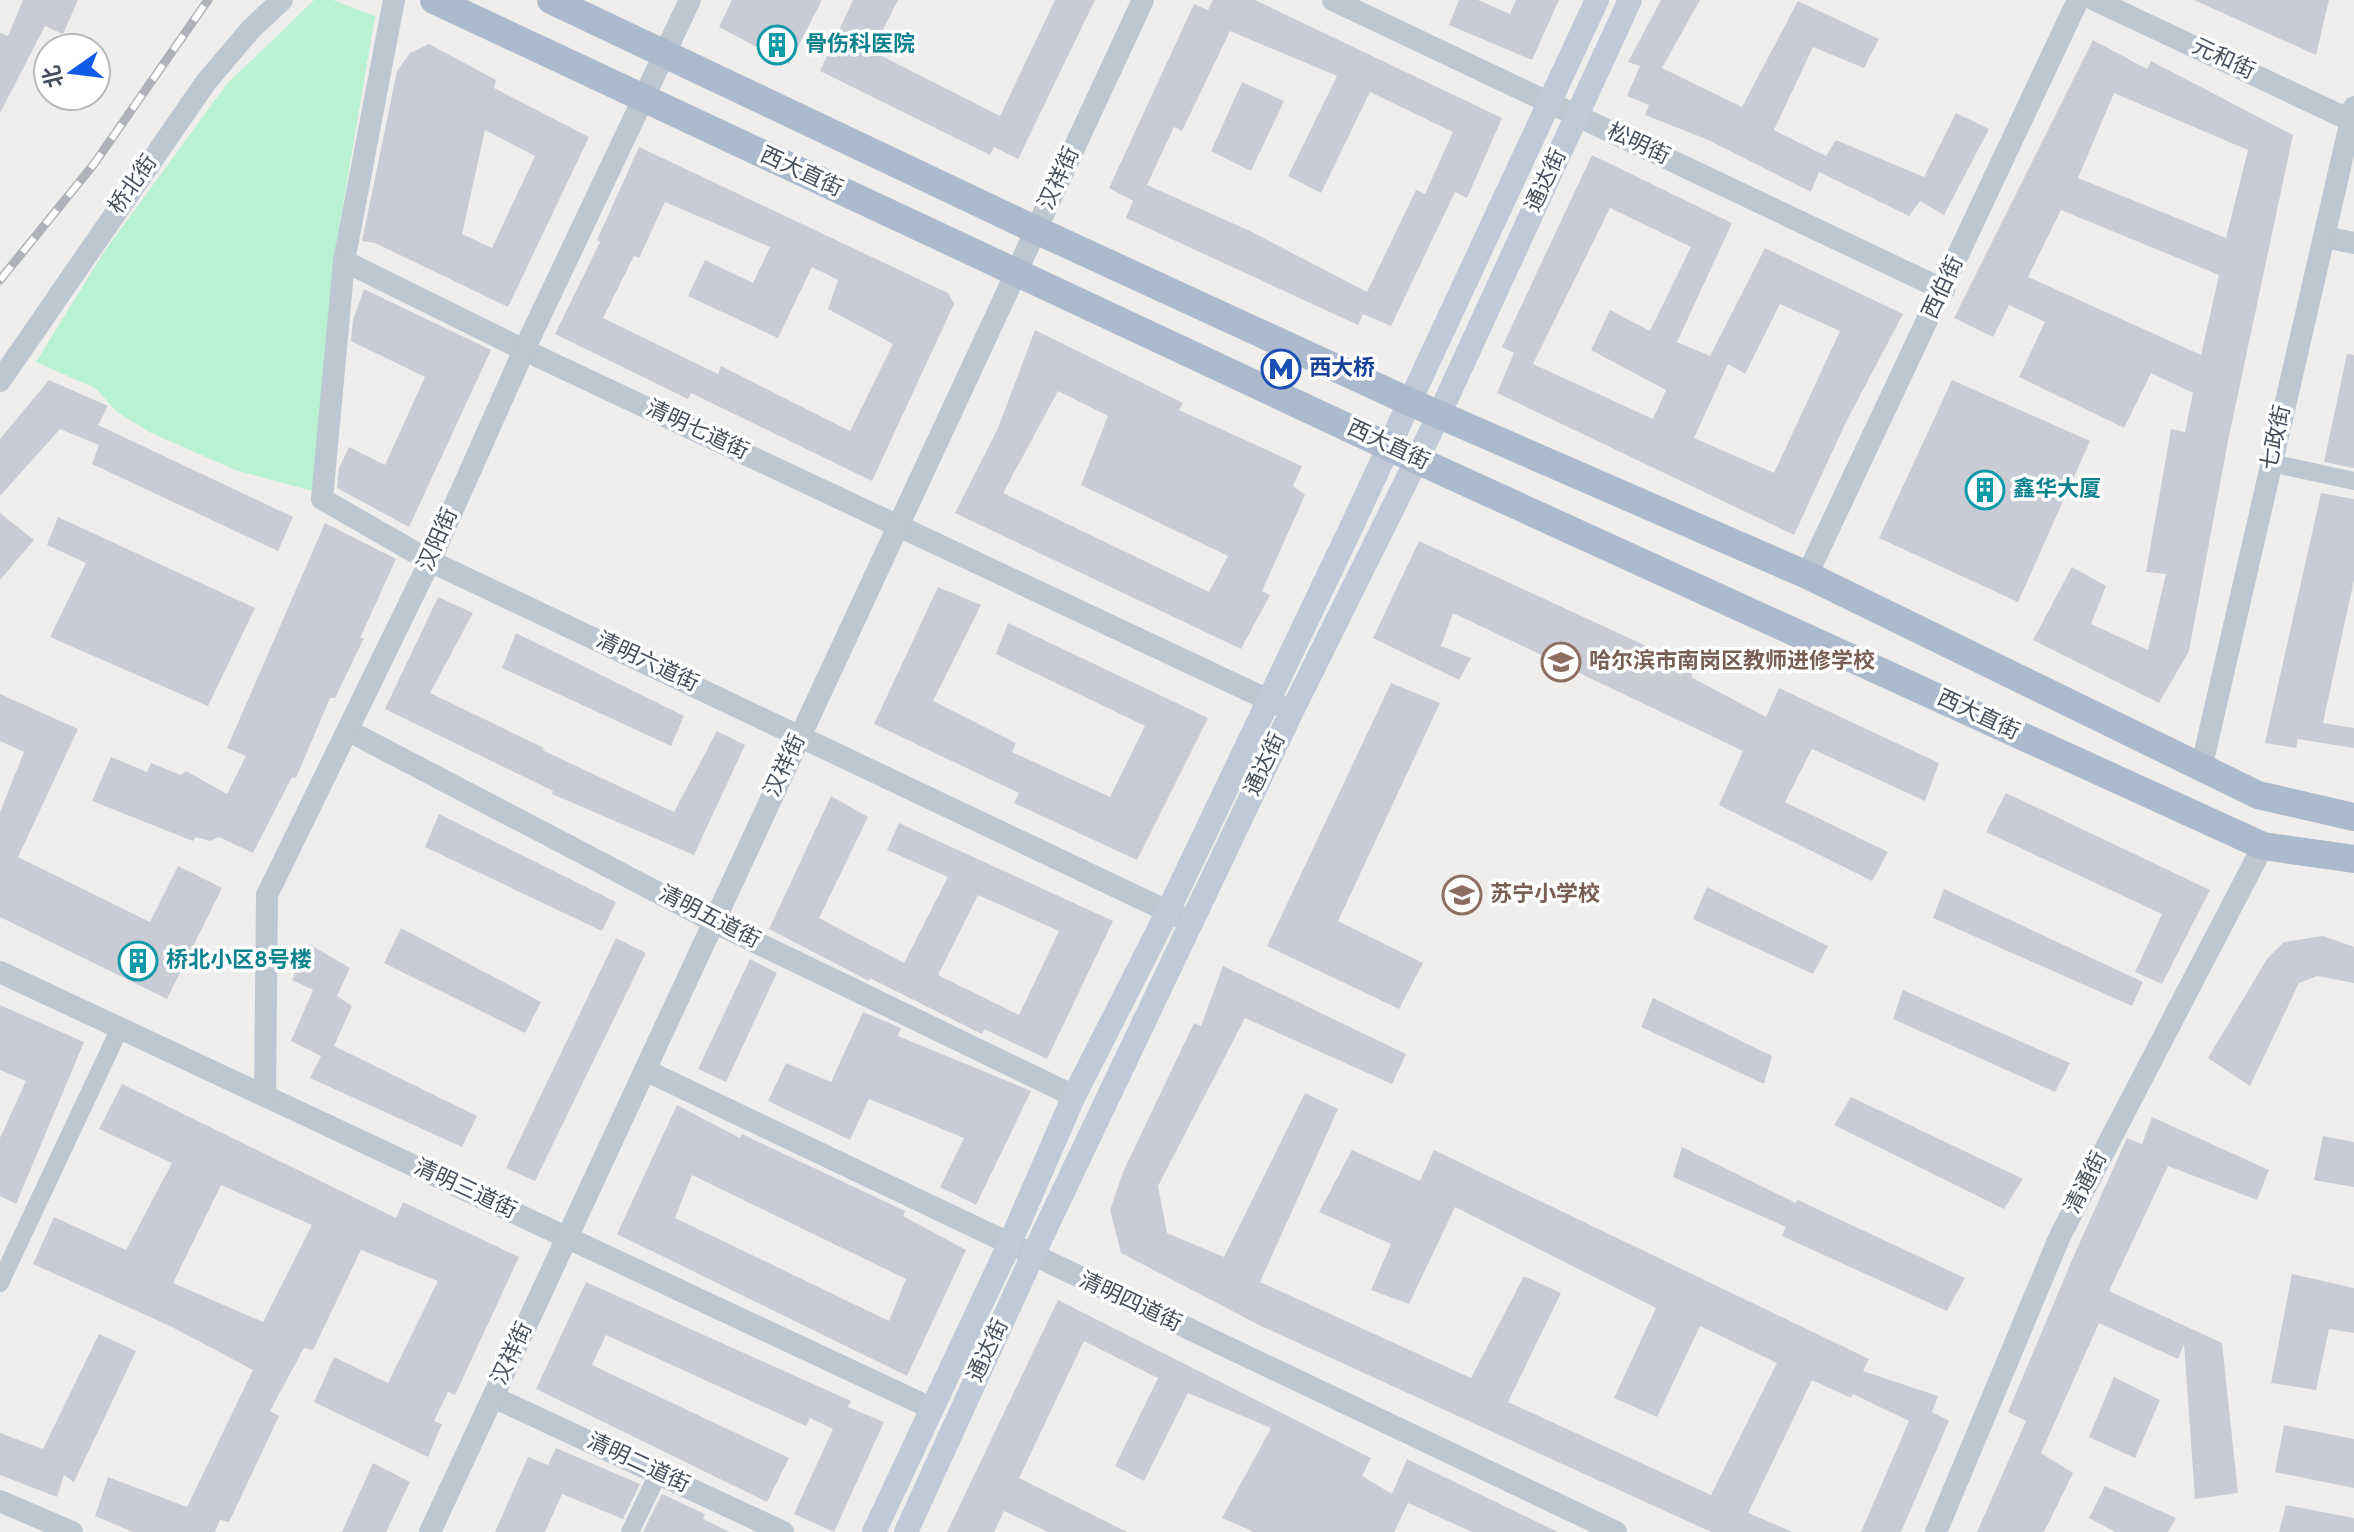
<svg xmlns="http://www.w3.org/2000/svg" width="2354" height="1532" viewBox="0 0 2354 1532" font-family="Overpass,'Noto Sans SC',sans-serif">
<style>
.green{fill:#b9f1d4}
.building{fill:#c9ccd4;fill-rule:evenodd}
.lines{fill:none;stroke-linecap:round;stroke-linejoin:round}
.minor{stroke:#bdc7d1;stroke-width:18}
.tertiary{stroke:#bdc7d1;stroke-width:22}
.secondary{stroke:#bfc9d8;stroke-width:24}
.primary{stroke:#acbace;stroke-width:28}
.rail-casing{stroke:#afb2b8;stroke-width:9}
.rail{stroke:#fff;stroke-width:6;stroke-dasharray:18;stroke-linecap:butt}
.labels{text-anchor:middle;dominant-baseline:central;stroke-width:7;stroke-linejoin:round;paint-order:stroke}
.culture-label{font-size:22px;font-weight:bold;fill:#0d838f;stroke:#fff;text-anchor:start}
.street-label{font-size:22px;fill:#454f5c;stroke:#fff}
.transit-label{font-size:22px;font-weight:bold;fill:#164399;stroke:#fff;text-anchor:start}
.education-label{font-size:22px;font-weight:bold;fill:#785e54;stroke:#fff;text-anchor:start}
</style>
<rect width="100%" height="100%" fill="#f0eeed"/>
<polygon class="green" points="314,0 333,0 375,16 334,259 313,491 238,471 149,432 117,412 95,388 36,362 104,252 226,85"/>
<g class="building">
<polygon points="23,0 78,0 63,34 45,26 0,113 0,33 8,36"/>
<polygon points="732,0 822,0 789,64 719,27"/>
<polygon points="853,0 898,0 872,51 1000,116 1055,0 1095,0 1018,159 994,147 990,155 820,71"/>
<path d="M 1213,0 L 1255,0 L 1502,118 L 1467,198 L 1455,192 L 1391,326 L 1363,314 L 1358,325 L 1126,218 L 1133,201 L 1109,188 L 1194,4 L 1208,10 ZM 1230,31 L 1337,76 L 1288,176 L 1321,193 L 1370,92 L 1453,132 L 1425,194 L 1416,190 L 1367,292 L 1250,231 L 1147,185 L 1174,127 L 1182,131 Z"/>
<polygon points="1459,0 1478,0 1510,14 1516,0 1559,0 1532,60 1449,25"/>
<polygon points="1661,0 1700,0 1662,68 1742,107 1798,1 1879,39 1864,68 1813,47 1774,130 1826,156 1836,140 1924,177 1956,113 1989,129 1944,215 1920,201 1909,216 1819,172 1811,192 1706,139 1645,115 1649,105 1627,96 1640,66 1628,62"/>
<polygon points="2194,0 2329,0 2316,55"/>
<path d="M 2093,40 L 2147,69 L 2151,61 L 2293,135 L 2228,441 L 2189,651 L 2159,703 L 2033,640 L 2072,567 L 2106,586 L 2091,624 L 2148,650 L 2166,574 L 2146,572 L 2171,429 L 2185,432 L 2193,393 L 2151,373 L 2124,428 L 2019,377 L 2045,322 L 2009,305 L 1993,337 L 1954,318 ZM 2114,93 L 2248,150 L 2226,238 L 2078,178 ZM 2061,210 L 2219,275 L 2201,355 L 2028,277 Z"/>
<path d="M 429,44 L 496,80 L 494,88 L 589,137 L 508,307 L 375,243 L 362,241 L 397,71 L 410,53 ZM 485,130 L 535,156 L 492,248 L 462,234 Z"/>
<polygon points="1242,82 1284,101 1251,171 1211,151"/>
<path d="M 639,147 L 948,293 L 954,304 L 872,481 L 691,393 L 688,399 L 555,334 L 600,242 L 597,240 ZM 665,202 L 770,247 L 753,283 L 705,260 L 688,296 L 778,338 L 812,267 L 838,280 L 828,309 L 893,344 L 850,431 L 721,366 L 718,374 L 603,318 L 634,256 L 639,258 Z"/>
<path d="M 1592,155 L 1732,223 L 1677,342 L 1710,356 L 1765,248 L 1903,314 L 1846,422 L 1794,535 L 1497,393 L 1514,353 L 1502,347 ZM 1610,208 L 1691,247 L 1650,331 L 1610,310 L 1591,350 L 1666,390 L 1653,419 L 1533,364 ZM 1780,304 L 1840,331 L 1774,473 L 1694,438 L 1728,364 L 1745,374 Z"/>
<polygon points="364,289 491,350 409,527 337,488 339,468 349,447 385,465 425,377 351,341 353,320"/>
<path d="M 1035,330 L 1183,403 L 1179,410 L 1302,466 L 1293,486 L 1305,495 L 1262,591 L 1270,595 L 1241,649 L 955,513 L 998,428 ZM 1058,391 L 1108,416 L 1081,485 L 1228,556 L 1209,592 L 1003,493 Z"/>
<polygon points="2347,354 2354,355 2354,468 2324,462"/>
<polygon points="49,380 108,406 98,425 293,517 278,551 92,464 99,445 60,429 0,496 0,439"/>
<polygon points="1952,380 2090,441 2018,602 1879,538"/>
<polygon points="2321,493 2354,499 2354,580 2323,723 2354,728 2354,748 2298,739 2296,748 2265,743"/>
<polygon points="0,513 34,540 0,580"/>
<polygon points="58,517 255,608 208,706 50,637 86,563 47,545"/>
<polygon points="325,523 396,559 360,638 364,638 335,698 330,698 296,778 292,777 253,853 219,837 210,841 196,837 193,841 92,801 111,757 147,772 151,763 181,775 186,771 227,794 246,756 227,748"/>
<polygon points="1419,541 1696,669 1691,677 1766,717 1779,688 1939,763 1925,801 1812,749 1785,802 1888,852 1872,881 1719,805 1743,751 1453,613 1441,646 1471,658 1459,680 1373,638"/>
<polygon points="938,587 981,605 933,701 1016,743 1012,752 1110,797 1145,726 996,654 1008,623 1208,718 1137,860 1014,803 1019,793 874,724"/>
<polygon points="438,597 473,613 430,693 544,748 542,750 674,812 717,731 745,745 694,855 552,794 553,791 385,709"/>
<polygon points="516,633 684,716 671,746 502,668"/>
<polygon points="1391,683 1440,703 1338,921 1423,963 1399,1009 1267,946"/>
<polygon points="0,694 78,729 18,857 150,922 178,866 222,888 167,999 0,917 0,812 24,752 0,741"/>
<polygon points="2006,793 2210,890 2162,984 2135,972 2162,914 1986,832"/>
<path d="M 831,796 L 868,817 L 819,918 L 904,963 L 948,877 L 887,850 L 899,823 L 1113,921 L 1047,1059 L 984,1029 L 982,1034 L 870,978 L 869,981 L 769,929 ZM 978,895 L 1059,931 L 1019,1015 L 938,975 Z"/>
<polygon points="439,814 616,902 602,931 425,847"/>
<polygon points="1707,887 1828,946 1813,974 1693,919"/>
<polygon points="1944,889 2143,982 2132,1006 1933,918"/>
<polygon points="401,928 541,1002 525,1033 384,963"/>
<polygon points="2323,936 2354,947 2354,983 2317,976 2299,983 2250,1086 2208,1058 2267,959 2284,942"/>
<polygon points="616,938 646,953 535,1181 506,1168"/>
<polygon points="309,944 350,968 337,996 352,1006 334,1046 477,1116 462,1147 310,1078 321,1056 291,1041 313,990 292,980"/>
<polygon points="750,959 777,973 726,1082 698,1069"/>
<polygon points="1223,966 1406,1054 1392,1084 1245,1018 1158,1186 1167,1233 1224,1257 1305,1093 1338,1109 1260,1282 1471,1378 1524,1276 1561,1293 1508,1402 1711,1495 1777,1363 1700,1326 1657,1417 1614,1398 1656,1308 1455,1207 1409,1304 1371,1290 1391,1244 1319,1212 1352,1150 1420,1181 1434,1150 1869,1359 1863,1371 1938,1396 1932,1412 1949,1421 1901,1532 1861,1532 1909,1421 1853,1394 1851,1398 1812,1380 1748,1513 1793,1532 1711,1532 1261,1326 1121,1253 1110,1210 1123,1172 1194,1023 1201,1026"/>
<polygon points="1903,990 2070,1063 2055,1092 1893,1019"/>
<polygon points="1653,998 1772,1056 1764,1084 1641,1027"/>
<polygon points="0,1005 84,1042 16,1204 0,1196 0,1138 26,1081 0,1070"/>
<polygon points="863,1012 901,1028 898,1036 1031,1091 976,1205 940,1187 964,1138 869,1099 850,1140 768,1101 786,1063 831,1082"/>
<path d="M 122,1084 L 396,1218 L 403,1202 L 519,1257 L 455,1395 L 448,1392 L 434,1421 L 442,1424 L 428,1457 L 314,1402 L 334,1357 L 388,1383 L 438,1281 L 361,1250 L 313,1350 L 304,1348 L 270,1411 L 279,1416 L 229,1522 L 220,1520 L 215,1532 L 133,1532 L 95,1516 L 108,1477 L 187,1507 L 253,1370 L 172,1327 L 33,1264 L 54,1217 L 126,1250 L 172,1163 L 99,1129 ZM 221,1185 L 312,1225 L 263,1322 L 173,1283 Z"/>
<polygon points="1851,1097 2023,1179 2004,1209 1834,1125"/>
<path d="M 677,1105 L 740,1138 L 742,1134 L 905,1211 L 903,1216 L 966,1250 L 907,1376 L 617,1234 ZM 692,1175 L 906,1279 L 889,1321 L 675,1218 Z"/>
<polygon points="2152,1117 2269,1170 2257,1200 2168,1166 2109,1291 2222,1343 2238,1493 2195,1499 2184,1344 2178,1359 2099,1323 2041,1453 2073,1473 2044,1532 1977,1532 2026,1421 2008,1412 2075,1253 2127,1138 2142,1144"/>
<polygon points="2323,1136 2354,1142 2354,1187 2314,1180"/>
<polygon points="1682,1147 1796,1203 1798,1200 1965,1278 1947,1311 1782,1236 1786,1227 1673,1177"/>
<polygon points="2292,1274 2354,1288 2354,1333 2329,1329 2316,1390 2271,1383"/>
<polygon points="586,1282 851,1401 848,1407 884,1422 834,1532 794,1514 833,1429 810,1418 806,1426 606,1335 592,1365 789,1458 767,1502 536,1389"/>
<polygon points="1058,1300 1371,1458 1362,1476 1392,1494 1407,1459 1558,1532 1472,1532 1408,1503 1394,1532 1254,1532 1222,1518 1271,1428 1188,1393 1144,1481 1115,1466 1158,1378 1084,1341 1019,1478 1127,1532 1048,1532 1004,1511 994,1532 947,1532"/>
<polygon points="99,1334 136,1351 74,1482 64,1475 57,1497 0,1475 0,1433 43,1449"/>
<polygon points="2114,1377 2160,1400 2135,1458 2089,1437"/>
<polygon points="2284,1425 2354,1439 2354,1488 2275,1472"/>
<polygon points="556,1448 640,1484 623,1519 562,1494 545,1532 495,1532 528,1457 548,1465"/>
<polygon points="373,1463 410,1482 386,1532 342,1532"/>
<polygon points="2105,1486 2176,1518 2168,1532 2115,1532 2089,1518"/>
<polygon points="662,1494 705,1514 703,1519 730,1532 643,1532"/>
<polygon points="2286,1505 2354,1518 2354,1532 2279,1532"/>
</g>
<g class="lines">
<g class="minor">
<polyline points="2271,463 2354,481"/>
<polyline points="0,1283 120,1028"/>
<polyline points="630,1532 658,1474"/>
</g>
<g class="tertiary">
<polyline points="394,0 344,261 524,350 1292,711"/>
<polyline points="1333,0 1944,290"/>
<polyline points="2095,0 2354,122"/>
<polyline points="2324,237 2354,243"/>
<polyline points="344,261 322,499 430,561 1184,919"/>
<polyline points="0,381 206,82 251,29 282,0"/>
<polyline points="1807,575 2078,0"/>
<polyline points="349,731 714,922 1074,1096"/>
<polyline points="2201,769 2354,107"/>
<polyline points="0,972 931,1408"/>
<polyline points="645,1070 1616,1532"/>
<polyline points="265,1096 267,895 430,561 524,350 690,0"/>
<polyline points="493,1397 783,1532"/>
<polyline points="0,1501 72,1532"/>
<polyline points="430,1532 1143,0"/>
<polyline points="1936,1532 2060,1236 2263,846"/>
</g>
<g class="secondary">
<polyline points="874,1532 1009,1245 1074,1096 1168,911 1349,532 1597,0"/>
<polyline points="906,1532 1032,1257 1292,711 1439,415 1630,0"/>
</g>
<g class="primary">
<polyline points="434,0 1417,460 2263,846 2354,859"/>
<polyline points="551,0 1036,230 1410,402 1807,575 2258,795 2354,817"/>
</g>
<g class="rail-casing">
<polyline id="rail" points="0,280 94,164 208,0"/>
</g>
<use href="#rail" class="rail"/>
</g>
<defs>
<g id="building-ring" transform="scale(2)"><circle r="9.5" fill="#fff" stroke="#0f9aa8" stroke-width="1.5"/><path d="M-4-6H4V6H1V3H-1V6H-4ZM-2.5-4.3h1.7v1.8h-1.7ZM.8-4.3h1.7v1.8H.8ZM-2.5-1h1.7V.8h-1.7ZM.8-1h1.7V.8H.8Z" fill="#0f9aa8"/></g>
<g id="metro-ring" transform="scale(2)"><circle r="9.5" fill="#fff" stroke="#1a4fb4" stroke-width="1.5"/><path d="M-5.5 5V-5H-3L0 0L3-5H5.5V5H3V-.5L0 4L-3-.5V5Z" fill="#1a4fb4"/></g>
<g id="school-ring" transform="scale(2)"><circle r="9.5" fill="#fff" stroke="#8d6e63" stroke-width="1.5"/><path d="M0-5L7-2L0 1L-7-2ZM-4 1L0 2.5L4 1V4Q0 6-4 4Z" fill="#8d6e63"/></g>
</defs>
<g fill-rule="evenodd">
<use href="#building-ring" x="777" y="45"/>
<use href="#metro-ring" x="1281" y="369"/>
<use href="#building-ring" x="1985" y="490"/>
<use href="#school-ring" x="1561" y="662"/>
<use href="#school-ring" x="1462" y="895"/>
<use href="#building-ring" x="138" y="961"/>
</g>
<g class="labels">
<g class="culture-label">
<text x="805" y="45">骨伤科医院</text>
<text x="2013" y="490">鑫华大厦</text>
<text x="166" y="961">桥北小区8号楼</text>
</g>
<g class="street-label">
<text transform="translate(2223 60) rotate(25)">元和街</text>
<text transform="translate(1638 145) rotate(25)">松明街</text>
<text transform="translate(801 173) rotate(25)">西大直街</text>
<text transform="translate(1060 179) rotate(-65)">汉祥街</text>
<text transform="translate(1547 181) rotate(-65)">通达街</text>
<text transform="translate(134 185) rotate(-55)">桥北街</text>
<text transform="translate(1944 288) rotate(-65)">西伯街</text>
<text transform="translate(697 431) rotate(25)">清明七道街</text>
<text transform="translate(2277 438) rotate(-77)">七政街</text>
<text transform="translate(1388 446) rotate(25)">西大直街</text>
<text transform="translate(439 540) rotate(-66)">汉阳街</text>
<text transform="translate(647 663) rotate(25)">清明六道街</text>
<text transform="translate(1978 716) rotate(25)">西大直街</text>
<text transform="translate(1266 765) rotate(-65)">通达街</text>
<text transform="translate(786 766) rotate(-65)">汉祥街</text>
<text transform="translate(709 918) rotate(27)">清明五道街</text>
<text transform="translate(2087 1183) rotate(-63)">清通街</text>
<text transform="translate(465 1190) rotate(25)">清明三道街</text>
<text transform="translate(1130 1303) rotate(25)">清明四道街</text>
<text transform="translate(989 1351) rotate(-65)">通达街</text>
<text transform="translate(513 1354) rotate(-65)">汉祥街</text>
<text transform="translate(638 1464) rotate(25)">清明二道街</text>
</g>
<g class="transit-label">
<text x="1309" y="369">西大桥</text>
</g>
<g class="education-label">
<text x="1589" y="662">哈尔滨市南岗区教师进修学校</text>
<text x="1490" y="895">苏宁小学校</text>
</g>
</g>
<g transform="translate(72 72) rotate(256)"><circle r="38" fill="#ffffff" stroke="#b5b9be" stroke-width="2"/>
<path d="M0-6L14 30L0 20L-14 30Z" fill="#105be7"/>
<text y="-12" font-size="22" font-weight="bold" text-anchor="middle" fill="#454f5c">北</text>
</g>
</svg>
